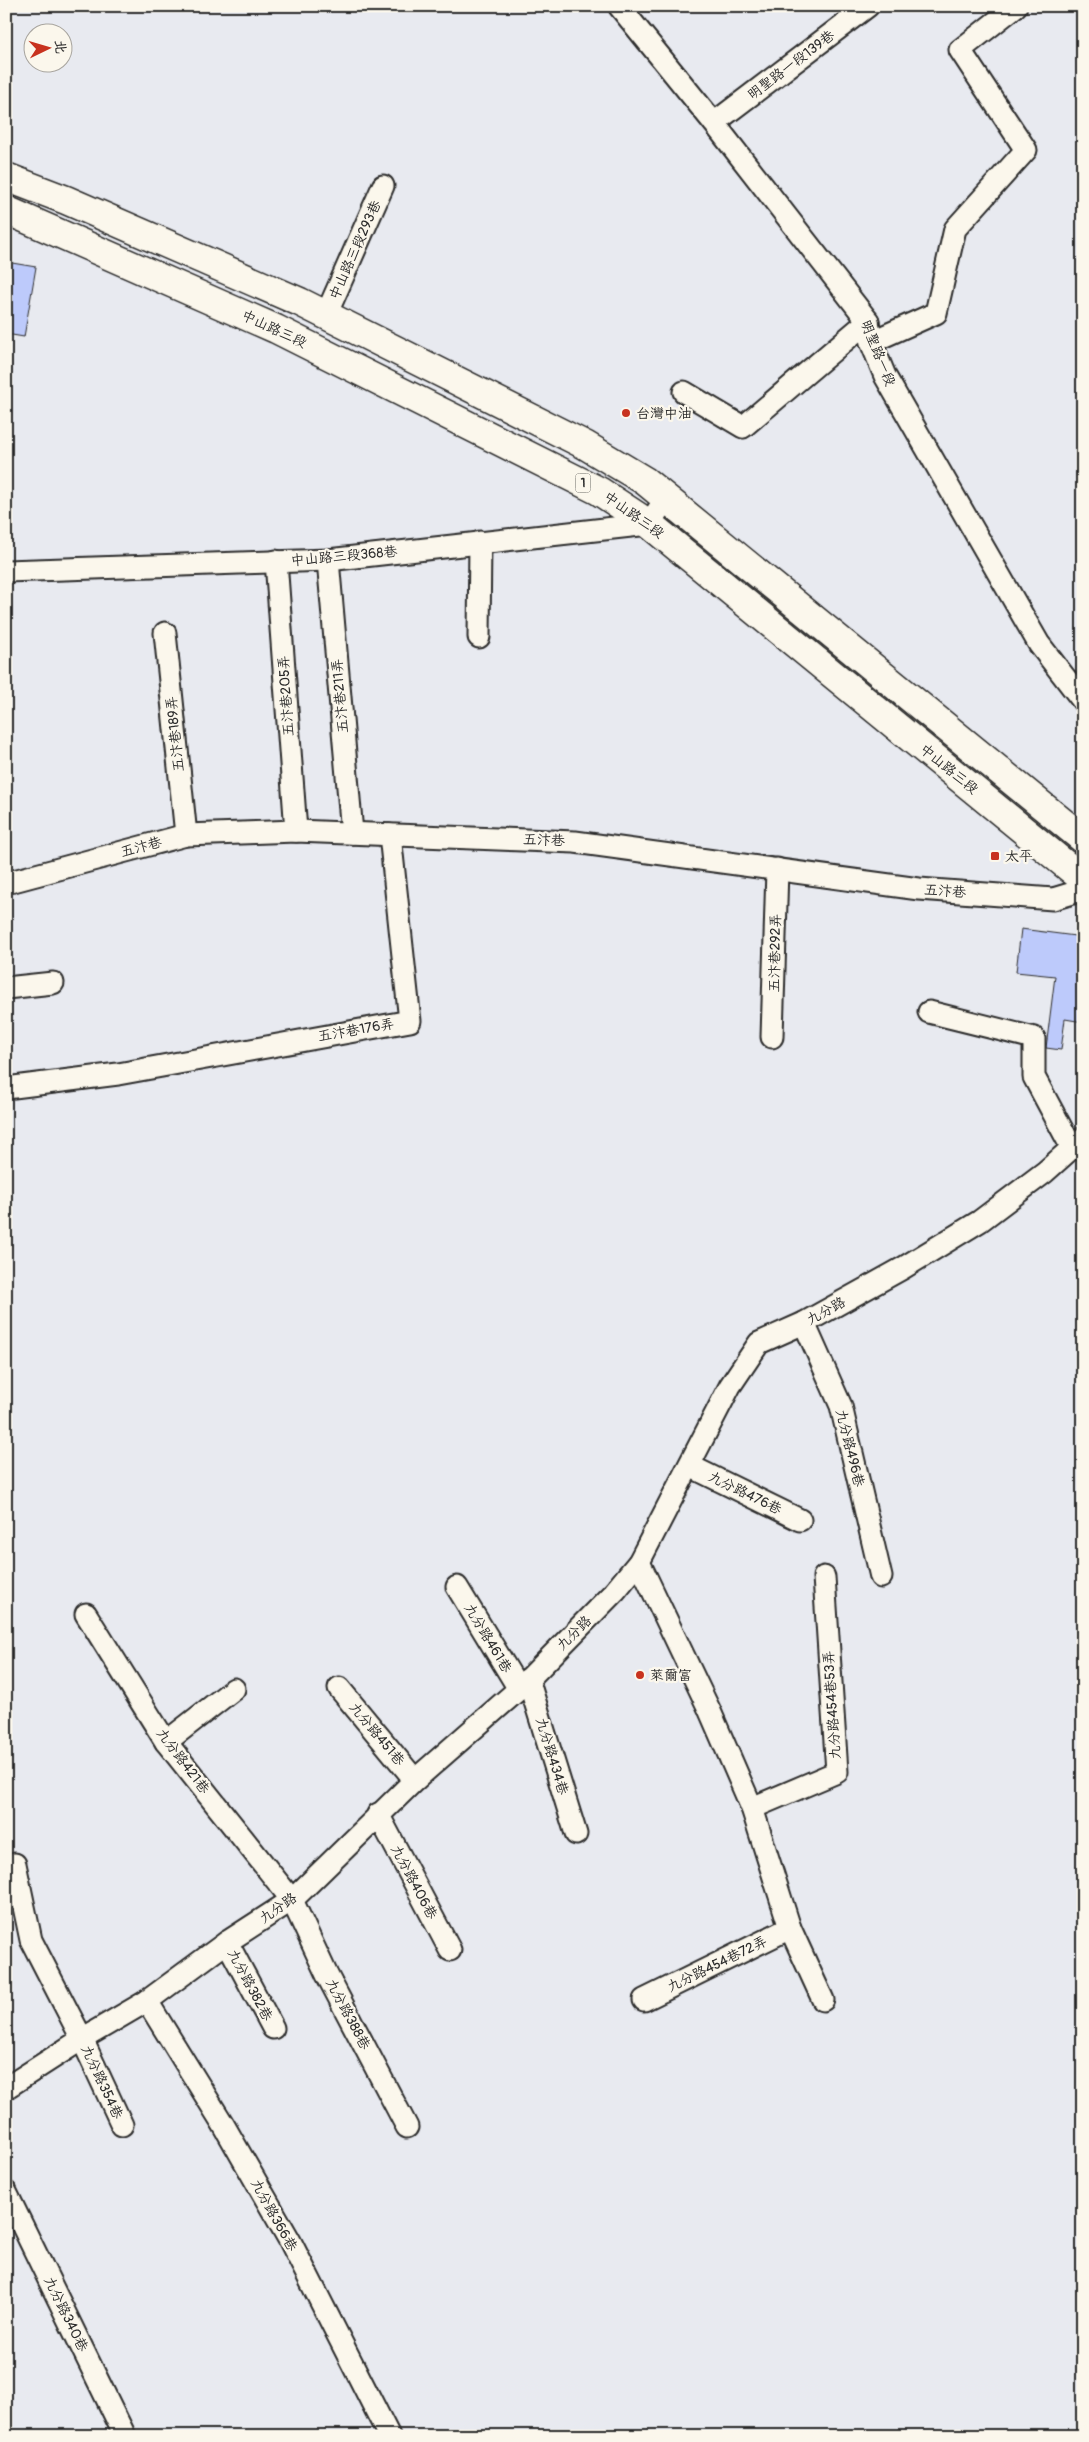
<svg xmlns="http://www.w3.org/2000/svg" width="1089" height="2442" viewBox="0 0 1089 2442" font-family="Pangolin,'LXGW WenKai TC',sans-serif">
<style>
.building{fill:#bdcafb;stroke:#2b2b2b}
.lines{fill:none;stroke-linecap:round;stroke-linejoin:round}
.minor-casing{stroke:#2b2b2b;stroke-width:25}
.major-casing{stroke:#2b2b2b;stroke-width:31}
.minor{stroke:#fbf7ec;stroke-width:21}
.major{stroke:#fbf7ec;stroke-width:28}
.poi-dot{fill:#c8321e;stroke:#fbf7ec;stroke-width:2}
.labels{text-anchor:middle;dominant-baseline:central;stroke-width:4.5;stroke-linejoin:round;paint-order:stroke}
.shield{fill:#fbf7ec;stroke:#696865;stroke-width:1}
.shield-label{font-size:12px;font-weight:bold;fill:#2b2b2b}
.street-label{font-size:14px;fill:#2b2b2b;stroke:#fbf7ec}
.poi-label{font-size:14px;fill:#2b2b2b;stroke:#fbf7ec;text-anchor:start}
</style>
<rect width="100%" height="100%" fill="#e8eaf0"/>
<filter id="ink" filterUnits="userSpaceOnUse"><feTurbulence type="fractalNoise" baseFrequency=".02" numOctaves="2"/><feDisplacementMap in="SourceGraphic" scale="10" xChannelSelector="R" yChannelSelector="G"/><feConvolveMatrix kernelMatrix="1 2 1 2 8 2 1 2 1" color-interpolation-filters="sRGB"/></filter>
<g filter="url(#ink)">
<g class="building">
<polygon points="6,262 36,267 24,337 6,334"/>
<polygon points="1021,929 1083,937 1083,1022 1065,1019 1061,1050 1046,1048 1055,976 1016,972"/>
</g>
<g class="lines">
<g class="minor-casing">
<g id="minor">
<polyline points="619,6 714,123 868,321 871,342 885,376 1039,644 1083,701"/>
<polyline points="714,123 868,6"/>
<polyline points="326,315 383,186"/>
<polyline points="871,342 936,313 955,229 1026,150 960,50 1016,6"/>
<polyline points="684,392 743,427 868,321"/>
<polyline points="328,560 352,833"/>
<polyline points="276,561 296,831"/>
<polyline points="6,571 328,560 649,524 666,498"/>
<polyline points="165,633 186,835"/>
<polyline points="479,637 480,542"/>
<polyline points="6,883 186,835 296,831 575,842 919,889 1053,899 1083,890"/>
<polyline points="6,988 53,983"/>
<polyline points="929,1012 1034,1038 1034,1077 1072,1148"/>
<polyline points="772,1037 777,869"/>
<polyline points="6,1088 118,1074 410,1021 390,835"/>
<polyline points="804,1323 841,1406 881,1577"/>
<polyline points="690,1466 800,1520"/>
<polyline points="639,1562 709,1709 752,1808 790,1928 823,2000"/>
<polyline points="457,1587 519,1689"/>
<polyline points="86,1614 166,1742 292,1900 327,1975 407,2127"/>
<polyline points="528,1679 576,1834"/>
<polyline points="339,1688 415,1780"/>
<polyline points="166,1742 234,1689"/>
<polyline points="752,1808 837,1772 824,1577"/>
<polyline points="378,1814 450,1950"/>
<polyline points="15,1864 31,1940 82,2039 122,2125"/>
<polyline points="227,1942 273,2028"/>
<polyline points="644,2000 790,1928"/>
<polyline points="147,2001 223,2124 290,2241 389,2436"/>
<polyline points="6,2088 82,2039 147,2001 227,1942 292,1900 415,1780 519,1689 615,1591 639,1562 730,1386 759,1343 804,1323 903,1268 980,1221 1045,1172 1083,1138"/>
<polyline points="6,2192 125,2436"/>
</g>
</g>
<g class="major-casing">
<g id="major">
<polyline points="6,177 66,200 300,302 585,445 645,481 1083,839"/>
<polyline points="6,210 276,329 599,491 649,524 1083,879"/>
</g>
</g>
<use href="#minor" class="minor"/>
<use href="#major" class="major"/>
</g>
</g>
<g class="poi-dot">
<circle cx="626" cy="413" r="5"/>
<rect x="990" y="851" width="10" height="10" rx="2.5"/>
<circle cx="640" cy="1675" r="5"/>
</g>
<g class="labels">
<rect class="shield" x="575.5" y="473.5" width="15" height="19" rx="4"/>
<g class="shield-label">
<text x="583" y="483">1</text>
</g>
<g class="street-label">
<text transform="translate(791 65) rotate(-37)">明聖路一段139巷</text>
<text transform="translate(355 250) rotate(-66)">中山路三段293巷</text>
<text transform="translate(274 329) rotate(25)">中山路三段</text>
<text transform="translate(878 353) rotate(68)">明聖路一段</text>
<text transform="translate(634 515) rotate(35)">中山路三段</text>
<text transform="translate(344 556) rotate(-5)">中山路三段368巷</text>
<text transform="translate(286 696) rotate(-94)">五汴巷205弄</text>
<text transform="translate(340 696) rotate(-95)">五汴巷211弄</text>
<text transform="translate(175 734) rotate(-96)">五汴巷189弄</text>
<text transform="translate(949 769) rotate(39)">中山路三段</text>
<text transform="translate(544 840) rotate(2)">五汴巷</text>
<text transform="translate(141 847) rotate(-15)">五汴巷</text>
<text transform="translate(945 891) rotate(4)">五汴巷</text>
<text transform="translate(775 953) rotate(-89)">五汴巷292弄</text>
<text transform="translate(356 1030) rotate(-10)">五汴巷176弄</text>
<text transform="translate(826 1311) rotate(-29)">九分路</text>
<text transform="translate(850 1448) rotate(76)">九分路496巷</text>
<text transform="translate(745 1493) rotate(26)">九分路476巷</text>
<text transform="translate(574 1633) rotate(-45)">九分路</text>
<text transform="translate(488 1638) rotate(59)">九分路461巷</text>
<text transform="translate(832 1705) rotate(-94)">九分路454巷53弄</text>
<text transform="translate(377 1734) rotate(50)">九分路451巷</text>
<text transform="translate(552 1756) rotate(73)">九分路434巷</text>
<text transform="translate(183 1761) rotate(53)">九分路421巷</text>
<text transform="translate(414 1882) rotate(62)">九分路406巷</text>
<text transform="translate(278 1908) rotate(-35)">九分路</text>
<text transform="translate(717 1964) rotate(-26)">九分路454巷72弄</text>
<text transform="translate(250 1985) rotate(62)">九分路382巷</text>
<text transform="translate(348 2014) rotate(62)">九分路388巷</text>
<text transform="translate(102 2082) rotate(65)">九分路354巷</text>
<text transform="translate(274 2215) rotate(61)">九分路366巷</text>
<text transform="translate(66 2314) rotate(64)">九分路340巷</text>
</g>
<g class="poi-label">
<text x="636" y="413">台灣中油</text>
<text x="1005" y="856">太平</text>
<text x="650" y="1675">萊爾富</text>
</g>
</g>
<rect width="1089" height="2442" fill="none" stroke="#fbf7ec" stroke-width="25"/>
<rect x="12" y="12" width="1064" height="2417" fill="none" stroke="#2b2b2b" stroke-width="2" filter="url(#ink)"/>
<g transform="translate(48 48) rotate(85)"><circle r="24" fill="#fbf7ec" stroke="#a8a59f"/>
<path d="M0-4L9 19L0 12L-9 19Z" fill="#c8321e"/>
<text y="-8" font-size="14" font-weight="bold" text-anchor="middle" fill="#2b2b2b">北</text>
</g>
</svg>
